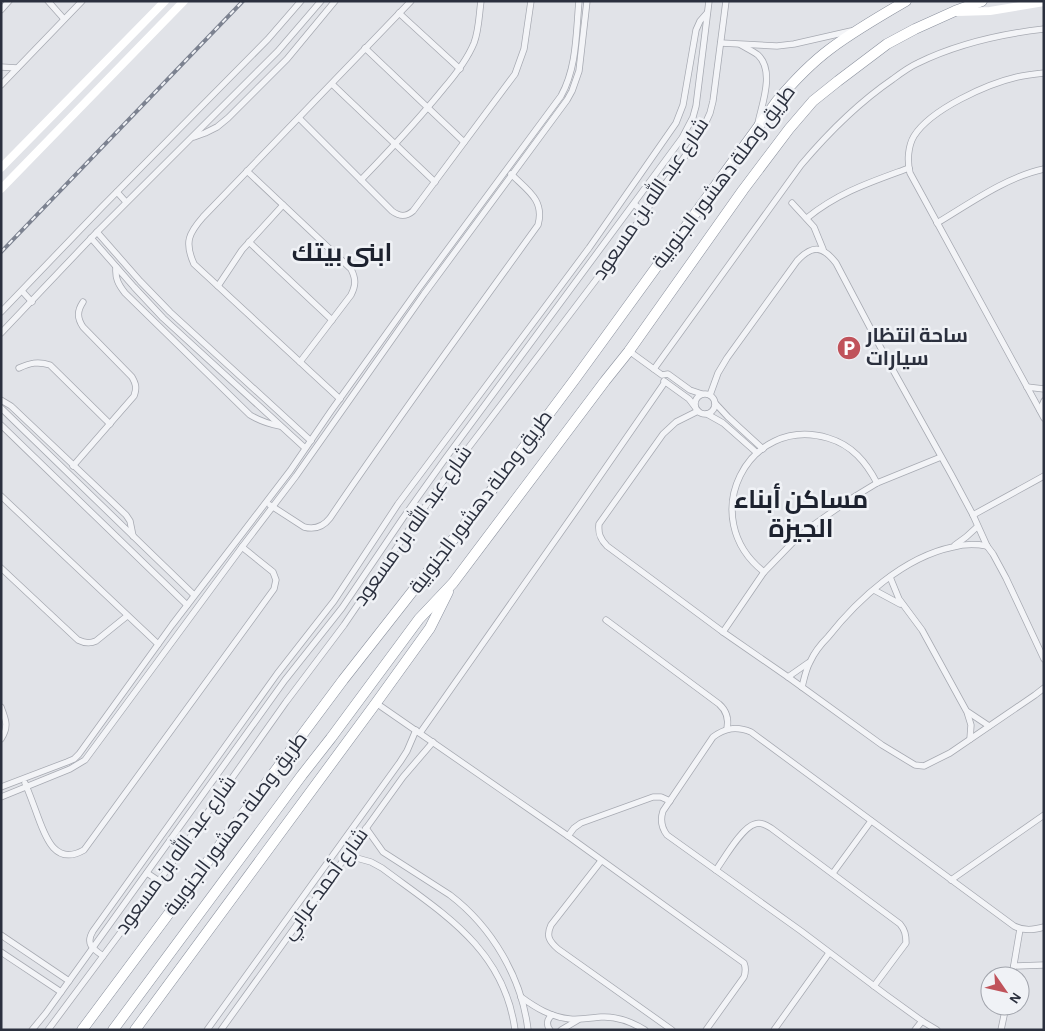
<svg xmlns="http://www.w3.org/2000/svg" width="1045" height="1031" viewBox="0 0 1045 1031" font-family="'Alegreya Sans',Cairo,sans-serif">
<style>
.lines{fill:none;stroke-linecap:round;stroke-linejoin:round}
.street-casing{stroke:#a7aab2;stroke-width:7}
.highway-casing{stroke:#8a909d;stroke-width:11}
.street{stroke:#f3f4f7;stroke-width:5.5}
.secondary{stroke:#fff;stroke-width:8}
.highway{stroke:#fff;stroke-width:10}
.rail-casing{stroke:#7c8290;stroke-width:4}
.rail{stroke:#f0f2f6;stroke-width:2;stroke-dasharray:5.5;stroke-linecap:butt}
.labels{text-anchor:middle;dominant-baseline:central;stroke-width:5;stroke-linejoin:round;paint-order:stroke}
.street-label{font-size:20px;fill:#2b303e;stroke:#f0f2f6}
.poi-label{font-size:20px;font-weight:bold;fill:#2b303e;stroke:#f0f2f6;text-anchor:start}
.district-label{font-size:25px;font-weight:bold;fill:#1d222f;stroke:#f0f2f6}
</style>
<rect width="100%" height="100%" fill="#e1e3e8"/>
<g class="lines">
<g class="street-casing">
<g id="street">
<polyline points="48,1 64,19"/>
<polyline points="1,10 9,1"/>
<polyline points="399,13 460,69"/>
<polyline points="721,43 777,46 794,44 851,31"/>
<path d="M 741,45 C 746,48 753,51 758,55 C 775,71 762,104 758,123"/>
<polyline points="365,48 464,142"/>
<polyline points="1,67 17,68"/>
<path d="M 1044,73 C 1035,74 1026,75 1017,77 C 987,84 931,109 914,136 C 908,146 907,161 910,173 L 1044,418"/>
<polyline points="332,84 435,182"/>
<polyline points="1,85 82,1"/>
<path d="M 299,118 L 392,211 C 400,217 406,217 413,211 L 515,74 L 524,49 L 531,1"/>
<polyline points="194,137 205,133 217,127 228,118 287,59 335,1"/>
<path d="M 247,171 L 351,269 C 356,279 356,285 351,295 L 300,362"/>
<path d="M 361,180 C 390,150 418,120 444,88 C 456,74 467,60 474,43 C 479,30 479,15 481,1"/>
<polyline points="117,192 126,202"/>
<polyline points="792,203 814,227 823,249"/>
<polyline points="634,204 645,213"/>
<path d="M 807,218 C 839,192 871,182 909,168"/>
<path d="M 937,223 C 969,204 1006,177 1044,169"/>
<polyline points="97,232 140,281 170,312 311,441"/>
<polyline points="91,238 134,287 163,318 305,448"/>
<polyline points="249,242 332,320"/>
<path d="M 116,267 C 115,278 118,284 125,293 L 250,415 C 260,421 269,424 280,426"/>
<polyline points="218,286 242,250 283,205"/>
<polyline points="22,291 32,302"/>
<polyline points="1,312 101,208 268,39 301,1"/>
<polyline points="1,333 97,232 278,51 321,1"/>
<polyline points="629,351 662,375 668,374 690,390 702,394"/>
<path d="M 19,368 C 30,363 38,361 50,365 L 110,424"/>
<path d="M 654,369 L 801,165 C 828,133 858,103 893,79 C 901,73 909,67 918,63 C 957,44 1001,34 1044,29"/>
<polyline points="664,381 689,399 695,407"/>
<polyline points="1027,387 1044,389"/>
<circle cx="705" cy="404" r="10"/>
<path d="M 710,395 L 718,373 L 727,358 L 797,261 C 812,245 822,245 836,263 L 884,354 L 951,474 L 973,515 L 987,546 L 993,554 L 1006,578 L 1044,659"/>
<path d="M 340,399 L 194,264 C 184,242 189,233 203,217 L 411,1"/>
<polyline points="1,400 11,406 126,515 130,521 133,536"/>
<polyline points="715,403 728,417 763,449"/>
<polyline points="1,408 194,595"/>
<polyline points="1040,410 1044,401"/>
<path d="M 698,411 L 676,422 L 663,434 L 599,524 C 598,533 600,539 607,546 L 723,632 L 788,677 L 882,745 L 915,765 L 924,766 L 950,753 L 1035,695 L 1044,688"/>
<polyline points="707,414 723,423 757,453"/>
<polyline points="1,425 187,605"/>
<path d="M 73,466 L 134,396 C 137,388 136,384 132,377 L 83,327 C 77,318 77,311 83,302"/>
<polyline points="1,496 158,644"/>
<path d="M 270,505 L 304,527 C 315,530 323,527 330,518 C 397,419 468,322 538,225 C 545,200 527,190 511,174"/>
<polyline points="973,515 1044,476"/>
<polyline points="955,545 966,537 977,527"/>
<path d="M 1,568 L 78,640 C 84,643 90,644 96,641 L 127,616"/>
<path d="M 764,572 C 695,518 748,414 828,438 C 852,445 866,462 877,483"/>
<polyline points="890,577 899,599 922,630 967,712 971,725 970,739"/>
<polyline points="874,590 900,604"/>
<path d="M 606,620 L 719,704 C 727,711 729,719 727,729"/>
<polyline points="723,632 764,572 796,539 812,526 849,500 877,483 941,457"/>
<polyline points="788,677 808,663"/>
<path d="M 802,687 C 804,679 806,669 810,662 C 814,653 821,644 828,637 C 858,599 904,557 953,547 C 964,544 976,544 987,546"/>
<path d="M 376,703 L 568,836 L 744,963 C 746,968 746,971 744,977 L 706,1030"/>
<path d="M 1,707 C 6,720 9,727 1,739"/>
<polyline points="968,712 989,726"/>
<polyline points="420,733 575,512 665,382"/>
<path d="M 25,783 C 30,795 34,806 38,817 C 46,839 56,866 84,850 L 274,589 L 276,580 L 273,572 L 242,547"/>
<path d="M 1,787 L 67,762 L 74,759 L 79,754 L 172,625 L 290,471 L 331,411 L 419,288 L 561,96 C 577,67 576,33 579,1"/>
<polyline points="1,797 70,769 85,760 242,547 296,476 424,294 567,100 572,91 579,71 587,1"/>
<path d="M 366,828 L 383,852 L 450,895 C 492,927 522,978 528,1030"/>
<polyline points="568,836 574,828 581,823 653,797 661,797 670,801"/>
<path d="M 346,855 L 371,862 L 382,868 C 442,913 504,948 515,1030"/>
<path d="M 601,861 L 551,925 C 546,936 549,941 558,949 L 672,1030"/>
<path d="M 716,870 C 724,859 742,827 755,824 C 761,822 766,825 771,828 L 900,924 C 905,930 906,935 906,943 L 874,986"/>
<polyline points="147,873 159,881"/>
<polyline points="833,873 871,821"/>
<polyline points="951,880 1044,815"/>
<polyline points="1,935 69,981"/>
<polyline points="1,952 61,992"/>
<path d="M 103,956 C 93,949 85,944 93,931 L 277,674 L 334,601 L 398,504 L 589,248 L 676,123 L 683,105 L 696,30 L 700,21 L 707,13"/>
<polyline points="1014,966 1044,965"/>
<polyline points="1012,976 1020,929"/>
<path d="M 521,997 C 536,1008 551,1017 570,1019 C 580,1020 591,1018 601,1017 C 616,1016 632,1022 645,1030"/>
<polyline points="32,1030 46,1013 285,680 342,608 403,518 445,459 682,138 693,117 696,106 709,1"/>
<polyline points="48,1030 159,881 286,702 344,625 412,525 447,476 608,264 700,135 710,113 713,101 726,1"/>
<polyline points="207,1030 400,762 407,751 416,730"/>
<polyline points="221,1030 403,777 433,742"/>
<path d="M 550,1030 C 546,1025 547,1019 552,1015"/>
<polyline points="561,1030 578,1020"/>
<polyline points="774,1030 829,953"/>
<polyline points="915,1030 922,1021"/>
<path d="M 937,1030 L 922,1021 L 886,995 L 801,931 L 667,835 C 661,827 660,820 663,811 L 713,737 C 725,728 736,726 751,732 L 1014,926 C 1024,931 1033,930 1044,927"/>
<polyline points="1001,1030 1006,1006"/>
</g>
</g>
<g class="highway-casing">
<g id="highway">
<path d="M 82,1030 L 343,680 L 495,486 L 575,379 L 777,101 C 793,82 810,64 830,49 C 854,31 880,16 906,1"/>
<polyline points="113,1030 302,775 331,738 419,619 453,583 605,381 629,351 743,190 789,129 813,101 838,81 887,44 915,29 955,11 982,1"/>
<polyline points="135,1030 376,703 430,628 448,592"/>
</g>
</g>
<use href="#street" class="street"/>
<g class="secondary">
<polyline points="957,12 990,11 1044,2"/>
<polyline points="1,168 165,1"/>
<polyline points="1,189 184,1"/>
</g>
<use href="#highway" class="highway"/>
<g class="rail-casing">
<polyline id="rail" points="1,252 243,1"/>
</g>
<use href="#rail" class="rail"/>
</g>
<defs>
<g id="parking-disc" transform="scale(1.25)"><circle r="9.5" fill="#c0535b" stroke="#f0f2f6"/><path d="M-3.5-5.5H1a3.5 3.5 0 0 1 0 7H-1V5.5H-3.5ZM-1-3.4V-.6H.8a1.4 1.4 0 0 0 0-2.8Z" fill="#fff"/></g>
</defs>
<g fill-rule="evenodd">
<use href="#parking-disc" x="849" y="348"/>
</g>
<g class="labels">
<g class="street-label">
<text transform="translate(724 177) rotate(-53)">طريق وصلة دهشور الجنوبية</text>
<text transform="translate(651 199) rotate(-56)">شارع عبد الله بن مسعود</text>
<text transform="translate(481 502) rotate(-53)">طريق وصلة دهشور الجنوبية</text>
<text transform="translate(413 526) rotate(-55)">شارع عبد الله بن مسعود</text>
<text transform="translate(236 824) rotate(-53)">طريق وصلة دهشور الجنوبية</text>
<text transform="translate(176 855) rotate(-54)">شارع عبد الله بن مسعود</text>
<text transform="translate(325 884) rotate(-54)">شارع أحمد عرابي</text>
</g>
<g class="poi-label">
<text x="866" y="336">ساحة انتظار<tspan x="866" dy="23">سيارات</tspan></text>
</g>
<g class="district-label">
<text x="342" y="253">ابنى بيتك</text>
<text x="801" y="500">مساكن أبناء<tspan x="801" dy="29">الجيزة</tspan></text>
</g>
</g>
<rect width="1045" height="1031" fill="none" stroke="#2b303e" stroke-width="5"/>
<g transform="translate(1005 991) rotate(124)"><circle r="24" fill="#f0f2f6" stroke="#a1a4ac"/>
<path d="M0-4L9 19L0 12L-9 19Z" fill="#c0535b"/>
<text y="-8" font-size="14" font-weight="bold" text-anchor="middle" fill="#2b303e">N</text>
</g>
</svg>
